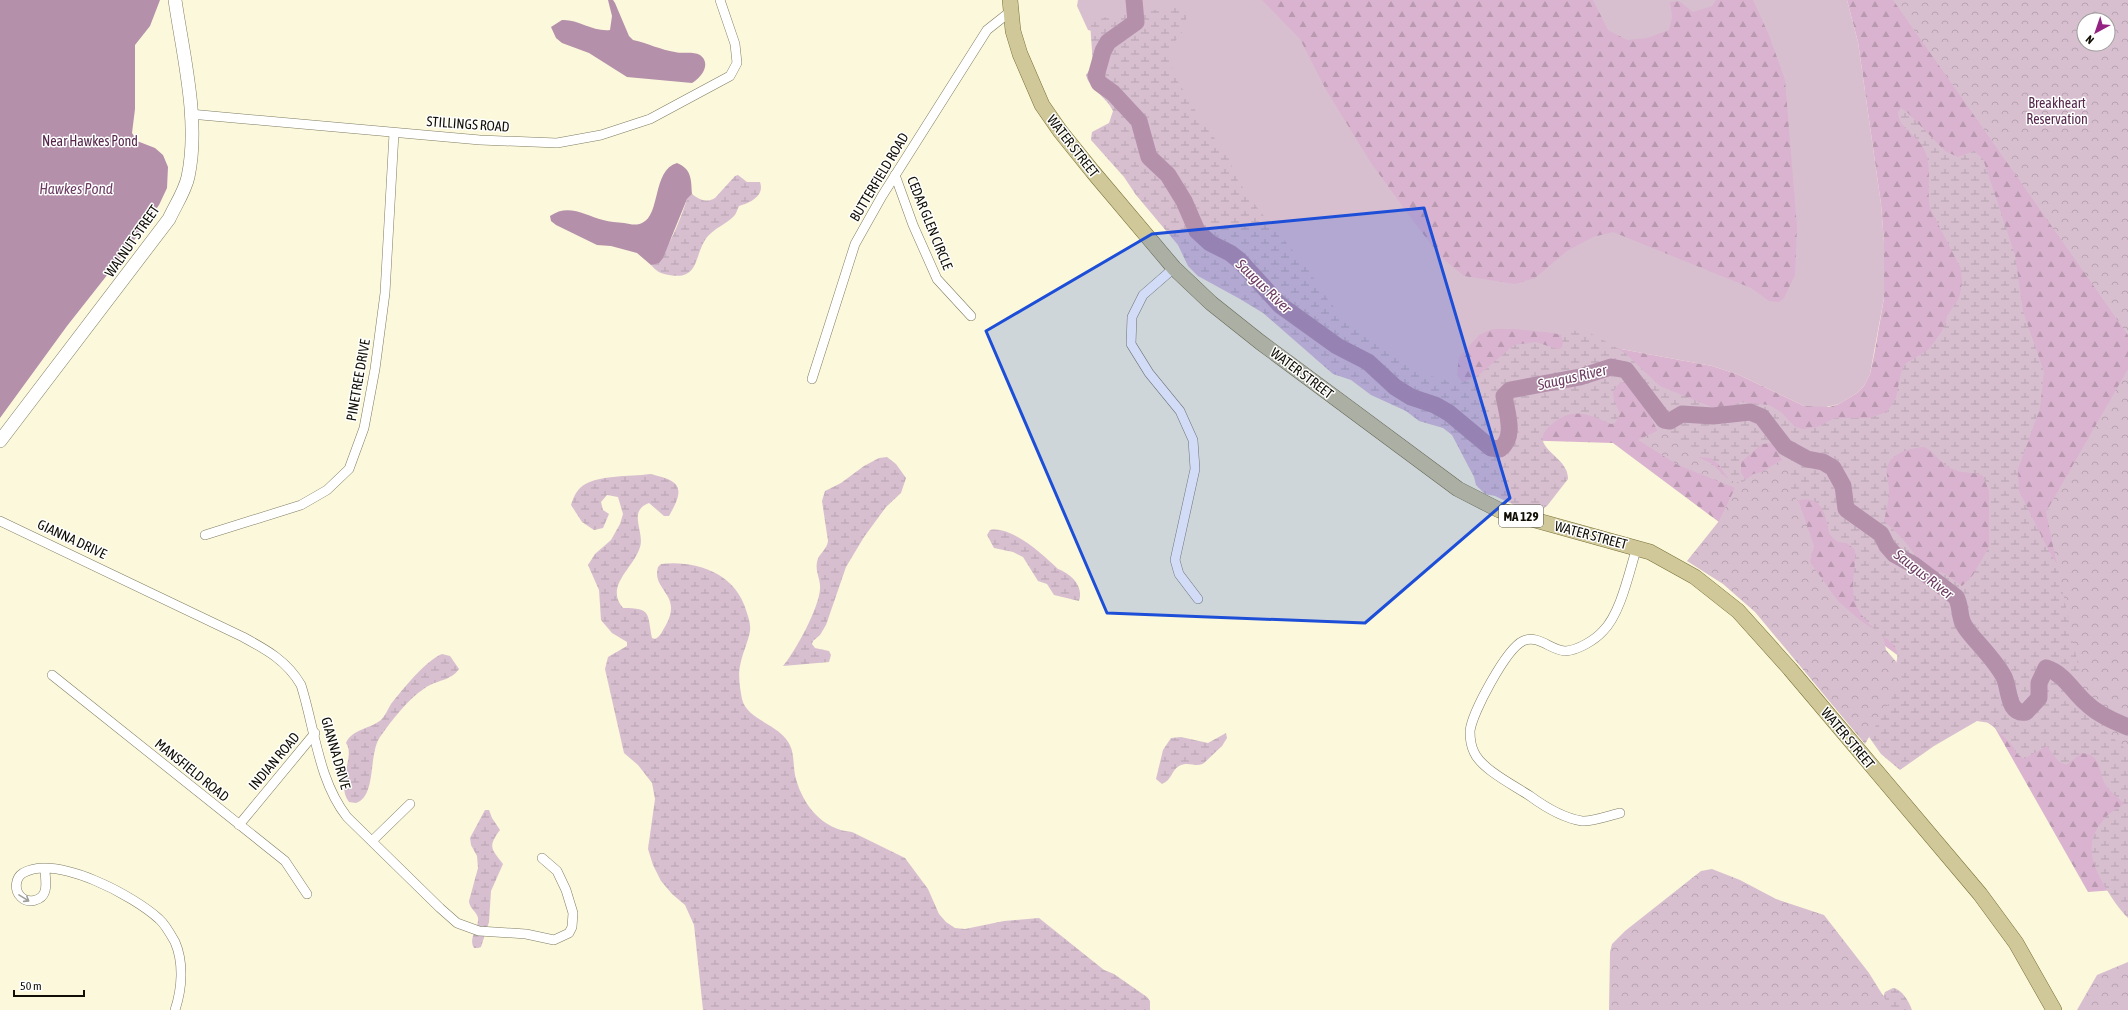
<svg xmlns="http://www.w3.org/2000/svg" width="2128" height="1010" viewBox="0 0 2128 1010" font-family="'Asap Condensed',sans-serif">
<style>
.green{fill:#d7bfd0}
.forest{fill:url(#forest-firs);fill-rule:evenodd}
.wetland{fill:url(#wetland-marsh);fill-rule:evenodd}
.park{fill:url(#park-crowns);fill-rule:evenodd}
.water{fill:#b490ab}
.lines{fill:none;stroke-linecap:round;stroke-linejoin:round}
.river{stroke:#b490ab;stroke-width:17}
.minor-casing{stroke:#7f7c62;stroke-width:10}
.secondary-casing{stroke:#7f7c62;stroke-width:14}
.primary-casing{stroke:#787038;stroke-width:16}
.minor{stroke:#fff;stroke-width:9}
.secondary{stroke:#fff;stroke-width:13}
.primary{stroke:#d0c898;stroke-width:15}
.oneway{stroke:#9f9f9b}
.marked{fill:#1d4ed8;fill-opacity:0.2;stroke:#1d4ed8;stroke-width:3;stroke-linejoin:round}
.labels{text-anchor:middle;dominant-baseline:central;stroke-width:3;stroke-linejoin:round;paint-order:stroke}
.shield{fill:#fff;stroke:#585650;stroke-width:1}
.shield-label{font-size:13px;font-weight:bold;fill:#100e05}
.park-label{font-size:14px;fill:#56274c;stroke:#fff}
.street-label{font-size:14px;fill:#100e05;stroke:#fff}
.water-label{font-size:15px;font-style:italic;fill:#6c3b61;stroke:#fff}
</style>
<defs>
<pattern id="forest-firs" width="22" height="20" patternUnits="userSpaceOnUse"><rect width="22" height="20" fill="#d9b3cf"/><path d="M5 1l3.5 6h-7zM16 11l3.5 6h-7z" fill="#b999b0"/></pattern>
<pattern id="wetland-marsh" width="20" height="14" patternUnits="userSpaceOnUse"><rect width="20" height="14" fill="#d7bfd0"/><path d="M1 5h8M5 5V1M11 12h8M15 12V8" fill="none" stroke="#b8a3b1"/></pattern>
<pattern id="park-crowns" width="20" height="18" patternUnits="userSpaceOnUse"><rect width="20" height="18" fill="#d7bfd0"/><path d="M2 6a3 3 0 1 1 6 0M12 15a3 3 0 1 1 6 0" fill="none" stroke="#b8a3b1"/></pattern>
</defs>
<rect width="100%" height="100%" fill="#fcf8db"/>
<polygon class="green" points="1078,0 1847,0 1858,42 1881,204 1884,242 1884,298 1870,374 1864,386 1857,393 1839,404 1822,408 1804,406 1737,374 1712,366 1621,349 1470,400 1357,351 1110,36 1088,30 1077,6"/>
<g class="forest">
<polygon points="1262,0 1593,0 1608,30 1627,40 1647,38 1669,30 1672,17 1670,2 1679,1 1693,12 1712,6 1716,0 1753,0 1769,35 1785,80 1797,227 1795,275 1784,298 1779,302 1769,301 1751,288 1613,232 1593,237 1567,251 1535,278 1515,284 1464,276 1441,257 1417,226 1371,163 1325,88 1300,39"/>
<path d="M 1847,0 L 2128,0 L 2128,889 L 2088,892 L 1995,728 L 1613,443 L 1520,440 L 1482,408 L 1457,375 L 1459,357 L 1479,335 L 1493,329 L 1515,329 L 1553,333 L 1621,349 L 1712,366 L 1737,374 L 1804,406 L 1829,407 L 1839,404 L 1857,393 L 1864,386 L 1870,374 L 1875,350 L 1884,298 L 1884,242 L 1881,204 L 1858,42 ZM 2084,20 L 2108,20 L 2108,44 L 2084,44 Z"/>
</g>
<g class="wetland">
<path d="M 1183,6 L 1186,10 L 1187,15 L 1184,30 L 1169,49 L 1168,58 L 1173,73 L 1204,125 L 1226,152 L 1237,179 L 1259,210 L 1305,265 L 1329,301 L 1340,314 L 1374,342 L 1415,368 L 1431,376 L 1459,384 L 1480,374 L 1514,345 L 1536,342 L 1557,349 L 1561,348 L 1563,344 C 1562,338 1559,335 1564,329 L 1590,333 L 1600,338 L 1625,353 L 1660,386 L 1716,409 L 1726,409 L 1740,402 L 1769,405 L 1781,412 L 1795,427 L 1804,429 L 1817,427 L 1835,418 L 1869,418 L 1887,412 L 1896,398 L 1901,372 L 1905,364 L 1929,349 L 1940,334 L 1945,325 L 1947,316 L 1958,300 L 1960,294 L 1962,282 L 1961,269 L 1930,208 C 1926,188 1933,168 1924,149 C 1919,136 1898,128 1898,112 L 1901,108 L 1908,113 L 1945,151 L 1958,157 L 1974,151 L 1983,159 L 2015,255 L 2023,311 L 2044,372 L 2040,408 L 2018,469 L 2019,491 L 2049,551 L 2060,569 L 2128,710 L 2128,918 C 2118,908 2111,897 2104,885 C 2090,860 2084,841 2106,817 C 2111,811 2118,809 2124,804 C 2118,797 2106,789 2103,780 C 2099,768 2099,754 2082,753 L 2066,765 L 2058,761 L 2047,746 L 2024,759 L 2017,754 L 2012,745 L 1990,723 L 1977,721 L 1934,746 L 1900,770 L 1881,754 L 1869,737 L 1896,664 C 1898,656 1898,652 1894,645 C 1875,629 1853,616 1853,587 C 1853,575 1856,563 1855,550 L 1847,543 L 1838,542 C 1835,540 1831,536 1829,533 C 1828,530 1828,526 1827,523 C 1822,500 1811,494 1789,504 L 1784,463 L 1772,443 L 1762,444 L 1741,462 L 1741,472 L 1749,487 L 1735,488 L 1718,464 L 1711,458 L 1697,457 L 1663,441 L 1652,420 L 1651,412 L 1630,384 L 1620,382 L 1613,392 L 1614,400 L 1620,414 L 1615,423 L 1611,424 C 1592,416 1577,408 1559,419 C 1517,446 1569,453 1568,479 L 1547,506 L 1538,512 L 1527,511 L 1495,496 L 1485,494 L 1476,485 L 1474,477 L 1452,435 L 1443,428 L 1419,421 L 1406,411 L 1371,395 L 1351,380 L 1333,374 L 1263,313 L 1240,299 L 1198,276 L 1188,266 L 1178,245 L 1136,195 L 1124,177 L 1091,140 L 1092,132 L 1109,123 L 1113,111 C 1107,97 1089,89 1086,75 L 1093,65 L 1090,22 L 1132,9 L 1136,21 L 1140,12 ZM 1924,447 C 1936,452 1941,466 1955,470 C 1964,474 1974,471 1983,476 L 1989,491 L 1989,547 L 1973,575 L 1962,586 L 1945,574 L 1924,566 L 1902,538 L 1884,521 C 1886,511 1889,501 1889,490 C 1889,485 1887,480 1887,475 C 1884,455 1908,448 1924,447 Z"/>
<path d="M 738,175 L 747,182 L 760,182 C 765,196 750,203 739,206 C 737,210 736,215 733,217 C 726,224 715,228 708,236 C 693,254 701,281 669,275 C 661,274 656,271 651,265 C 666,259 682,215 687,199 L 692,194 C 700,200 706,203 715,198 L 735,176 Z"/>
<path d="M 887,457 L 896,464 L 906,478 L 901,493 L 886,507 L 864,537 L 846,567 L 826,625 L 820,635 L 813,641 L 812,644 L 815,648 L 829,651 L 831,655 L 829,662 L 783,666 C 795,652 819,608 820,589 C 821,580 815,572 817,562 C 818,554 827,550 828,541 L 822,501 L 825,491 L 841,483 L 864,466 L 879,458 Z"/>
<path d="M 650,474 C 682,481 685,488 669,516 L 664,516 L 649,503 C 627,511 645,532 640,547 C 634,568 604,586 623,608 C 652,608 647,613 652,638 L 655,639 C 661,636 662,631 666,625 C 683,594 651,590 658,567 L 661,564 C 696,560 735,573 746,610 C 748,616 751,624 750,631 C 748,642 742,654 740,666 C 738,675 740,689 742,699 C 747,719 774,723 786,739 C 796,751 792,765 796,779 C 803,805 823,830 852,832 L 905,858 L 928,889 L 939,914 L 946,922 L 955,928 L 965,929 L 1004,921 L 1039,918 L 1104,970 L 1114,974 L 1147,997 L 1150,1001 L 1150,1010 L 703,1010 L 694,925 L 685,905 L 672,894 L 661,881 L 653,865 L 648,849 L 655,799 L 652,783 L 638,765 L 624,753 L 605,669 L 608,657 L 627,646 L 627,642 L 612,633 L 601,620 L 599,590 L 588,565 L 595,554 L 611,540 L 620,524 L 623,514 L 618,497 L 607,495 L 601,502 L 603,510 L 609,514 L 603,528 L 594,530 L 582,522 L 571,505 C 573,499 575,493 580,488 C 595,474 630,477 650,474 Z"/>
<path d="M 990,530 C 1012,526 1042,554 1058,569 C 1071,574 1084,586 1079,601 L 1054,595 L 1047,584 L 1038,581 L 1023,557 L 1013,552 L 994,548 L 987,535 Z"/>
<path d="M 442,654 L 450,656 L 459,669 C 451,681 436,680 425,688 C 407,700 392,720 380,737 C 368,754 377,796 356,803 L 349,802 C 335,784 356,756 346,743 C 352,729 370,729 381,720 C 385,716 388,709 391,704 C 403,689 425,661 442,654 Z"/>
<path d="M 1226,733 L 1227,738 L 1222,746 L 1204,763 C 1197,768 1188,761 1179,766 C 1171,771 1172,780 1162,784 L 1156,779 L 1163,750 L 1171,738 L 1181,737 L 1208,743 Z"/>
<path d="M 485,810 L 489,810 L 492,818 L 500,830 C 487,847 492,849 503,864 L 491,891 L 489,922 L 481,947 L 478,948 L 474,948 C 468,937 479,929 478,918 C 477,912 469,908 469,901 L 478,868 L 477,856 L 471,845 L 470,838 Z"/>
<path d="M 1893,988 C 1902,989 1909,1002 1912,1010 L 1885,1010 L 1883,997 L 1885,992 Z"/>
</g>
<g class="park">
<path d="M 1893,0 L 2128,0 L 2128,335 ZM 2084,20 L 2108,20 L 2108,44 L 2084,44 Z"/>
<polygon points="2128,369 2128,751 2089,717 2046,512"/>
<path d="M 1661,429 C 1674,435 1681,446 1693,454 C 1698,458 1706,460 1712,464 C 1722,472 1728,484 1743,482 L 1753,474 L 1762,472 L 1790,455 L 1789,490 L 1799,502 L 1814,546 L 1810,562 L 1838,601 L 1861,621 L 1883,635 L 1886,650 L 1899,665 L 1902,680 L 1865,744 L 1755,612 L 1723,584 L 1687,561 L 1719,521 L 1735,488 L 1678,465 L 1638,440 Z"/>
<polygon points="1712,869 1740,880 1776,899 1824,915 1869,973 1892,1010 1609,1010 1610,952 1612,944 1625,931 1701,871"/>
<polygon points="2128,962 2128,1010 2077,1010 2097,975"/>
</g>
<g class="water">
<polygon points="0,0 160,0 150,26 135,45 135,109 132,133 137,141 155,148 163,155 168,167 167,188 159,205 130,246 67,326 0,418"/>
<path d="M 608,0 L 613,0 L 615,3 L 629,36 L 633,40 C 647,43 661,50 675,52 C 683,54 693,51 700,55 C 712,64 701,78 692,83 L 627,77 L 589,53 L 562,43 L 556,38 L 551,27 L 562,20 C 578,19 593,32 610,30 L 612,16 Z"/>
<polygon points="1128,0 1138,0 1140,12 1136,22"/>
<path d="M 677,163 C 692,169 691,180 692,194 L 687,199 L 663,258 L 659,263 L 651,265 L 637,253 L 611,246 L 597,245 L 556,225 L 551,221 L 550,216 C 568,203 585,215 603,220 C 610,222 617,222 624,223 C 630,224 636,226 642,223 C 661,215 652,170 677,163 Z"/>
</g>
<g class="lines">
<path class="river" d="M 1134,0 L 1136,22 L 1108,42 L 1103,51 L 1096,76 L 1099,83 L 1113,93 L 1139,121 L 1149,157 L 1168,175 L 1184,201 L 1197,231 L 1210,243 L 1230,253 L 1239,260 L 1280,305 L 1337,346 L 1368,362 L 1395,387 L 1411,397 L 1435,405 L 1449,413 L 1491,448 L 1500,449 C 1516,437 1507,414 1504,396 L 1510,390 L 1580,377 L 1611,367 L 1626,370 L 1664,420 L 1670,421 L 1682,414 L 1713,416 L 1750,412 L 1762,417 L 1785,447 L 1807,459 L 1823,462 L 1833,468 L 1843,486 L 1846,509 L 1881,534 L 1887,546 L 1894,554 L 1914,565 L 1956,597 C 1961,606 1959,615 1963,623 C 1965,628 1969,632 1972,636 C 1983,649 1996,662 2004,677 C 2010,689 2007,715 2026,712 L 2039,698 L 2039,683 L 2046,668 C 2063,673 2072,690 2085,702 C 2097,714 2113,721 2128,727"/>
<g class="minor-casing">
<g id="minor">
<polyline points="190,114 480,140 557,143 601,135 650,119 730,76 737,63 735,44 720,0"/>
<polyline points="895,175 913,225 937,279 971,316"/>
<polyline points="1174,268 1143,295 1132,317 1131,344 1149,373 1180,411 1193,440 1195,469 1175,560 1179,574 1198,599"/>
<polyline points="812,379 855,244 882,196 987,30 1011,11"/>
<path d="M 0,521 L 243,637 C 267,650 287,661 301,685 C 315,729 318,780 347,817 L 440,908 L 457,923 L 479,931 L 526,934 L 554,940 L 569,933 L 572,927 L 573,913 L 566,890 L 557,871 L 542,858"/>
<polyline points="205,535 301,505 327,490 349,469 364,428 375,369 385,293 394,133"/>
<polyline points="52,675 285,861 307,894"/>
<path d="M 1620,813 C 1611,815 1591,822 1582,821 C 1563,818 1545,807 1530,796 C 1515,786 1481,769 1474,752 C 1471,746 1470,738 1470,731 C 1472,713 1506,649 1523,641 C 1539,634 1551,651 1566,651 C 1578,650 1595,640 1603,631 C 1621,613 1629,572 1637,547"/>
<polyline points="239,825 315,733"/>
<polyline points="372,841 410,804"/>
<path d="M 45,870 C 45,876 47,884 45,891 C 42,901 28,904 21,897 C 14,890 15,878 23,873 C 57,854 134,896 159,919 C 165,924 171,935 175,942 C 184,963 182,989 175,1010"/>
</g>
</g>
<g class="secondary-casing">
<path id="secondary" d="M 0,441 L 169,219 C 175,206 185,191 188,177 C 200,121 183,55 175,0"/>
</g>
<g class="primary-casing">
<polyline id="primary" points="1010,0 1013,31 1020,54 1042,105 1060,131 1093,172 1174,268 1211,303 1260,342 1458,489 1499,510 1650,552 1695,577 1738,611 1790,669 1980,894 2016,943 2054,1010"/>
</g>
<use href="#minor" class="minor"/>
<use href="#secondary" class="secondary"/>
<use href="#primary" class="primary"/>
</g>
<defs><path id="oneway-shaft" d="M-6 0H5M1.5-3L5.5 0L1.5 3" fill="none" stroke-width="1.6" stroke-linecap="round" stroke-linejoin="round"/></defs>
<use class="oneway" href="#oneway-shaft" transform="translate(24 898) rotate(32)"/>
<path class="marked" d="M 1424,208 L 1510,498 L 1365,623 L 1107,613 L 986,331 L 1152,234 Z"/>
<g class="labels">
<rect class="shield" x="1499" y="505" width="44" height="22" rx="3"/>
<g class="shield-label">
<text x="1521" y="516">MA 129</text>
</g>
<g class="park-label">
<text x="2057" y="103">Breakheart<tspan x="2057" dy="16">Reservation</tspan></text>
<text x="90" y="141">Near Hawkes Pond</text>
</g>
<g class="street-label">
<text transform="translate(468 124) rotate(4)">STILLINGS ROAD</text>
<text transform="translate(1073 146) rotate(52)">WATER STREET</text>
<text transform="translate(879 177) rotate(-59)">BUTTERFIELD ROAD</text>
<text transform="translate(930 223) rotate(68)">CEDAR GLEN CIRCLE</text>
<text transform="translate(132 241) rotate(-55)">WALNUT STREET</text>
<text transform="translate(1302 373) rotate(37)">WATER STREET</text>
<text transform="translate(358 380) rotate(-80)">PINETREE DRIVE</text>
<text transform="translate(1591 535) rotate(15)">WATER STREET</text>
<text transform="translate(72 539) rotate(25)">GIANNA DRIVE</text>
<text transform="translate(1848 738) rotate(50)">WATER STREET</text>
<text transform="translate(336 753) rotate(74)">GIANNA DRIVE</text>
<text transform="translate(274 761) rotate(-50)">INDIAN ROAD</text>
<text transform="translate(192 770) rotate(39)">MANSFIELD ROAD</text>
</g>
<g class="water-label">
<text x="76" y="188">Hawkes Pond</text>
<text transform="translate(1264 286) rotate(44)">Saugus River</text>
<text transform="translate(1572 377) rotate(-13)">Saugus River</text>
<text transform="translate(1924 574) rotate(38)">Saugus River</text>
</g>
</g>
<g transform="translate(2096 32) rotate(220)"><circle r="19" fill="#ffffff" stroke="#9f9f9b"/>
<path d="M0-3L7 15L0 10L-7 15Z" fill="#942282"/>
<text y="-6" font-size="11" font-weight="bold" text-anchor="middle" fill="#100e05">N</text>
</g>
<path d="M14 990v6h70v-6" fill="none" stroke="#100e05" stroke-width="2"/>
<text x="20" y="990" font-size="12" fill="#100e05" stroke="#ffffff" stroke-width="3" paint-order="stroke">50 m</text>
</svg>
